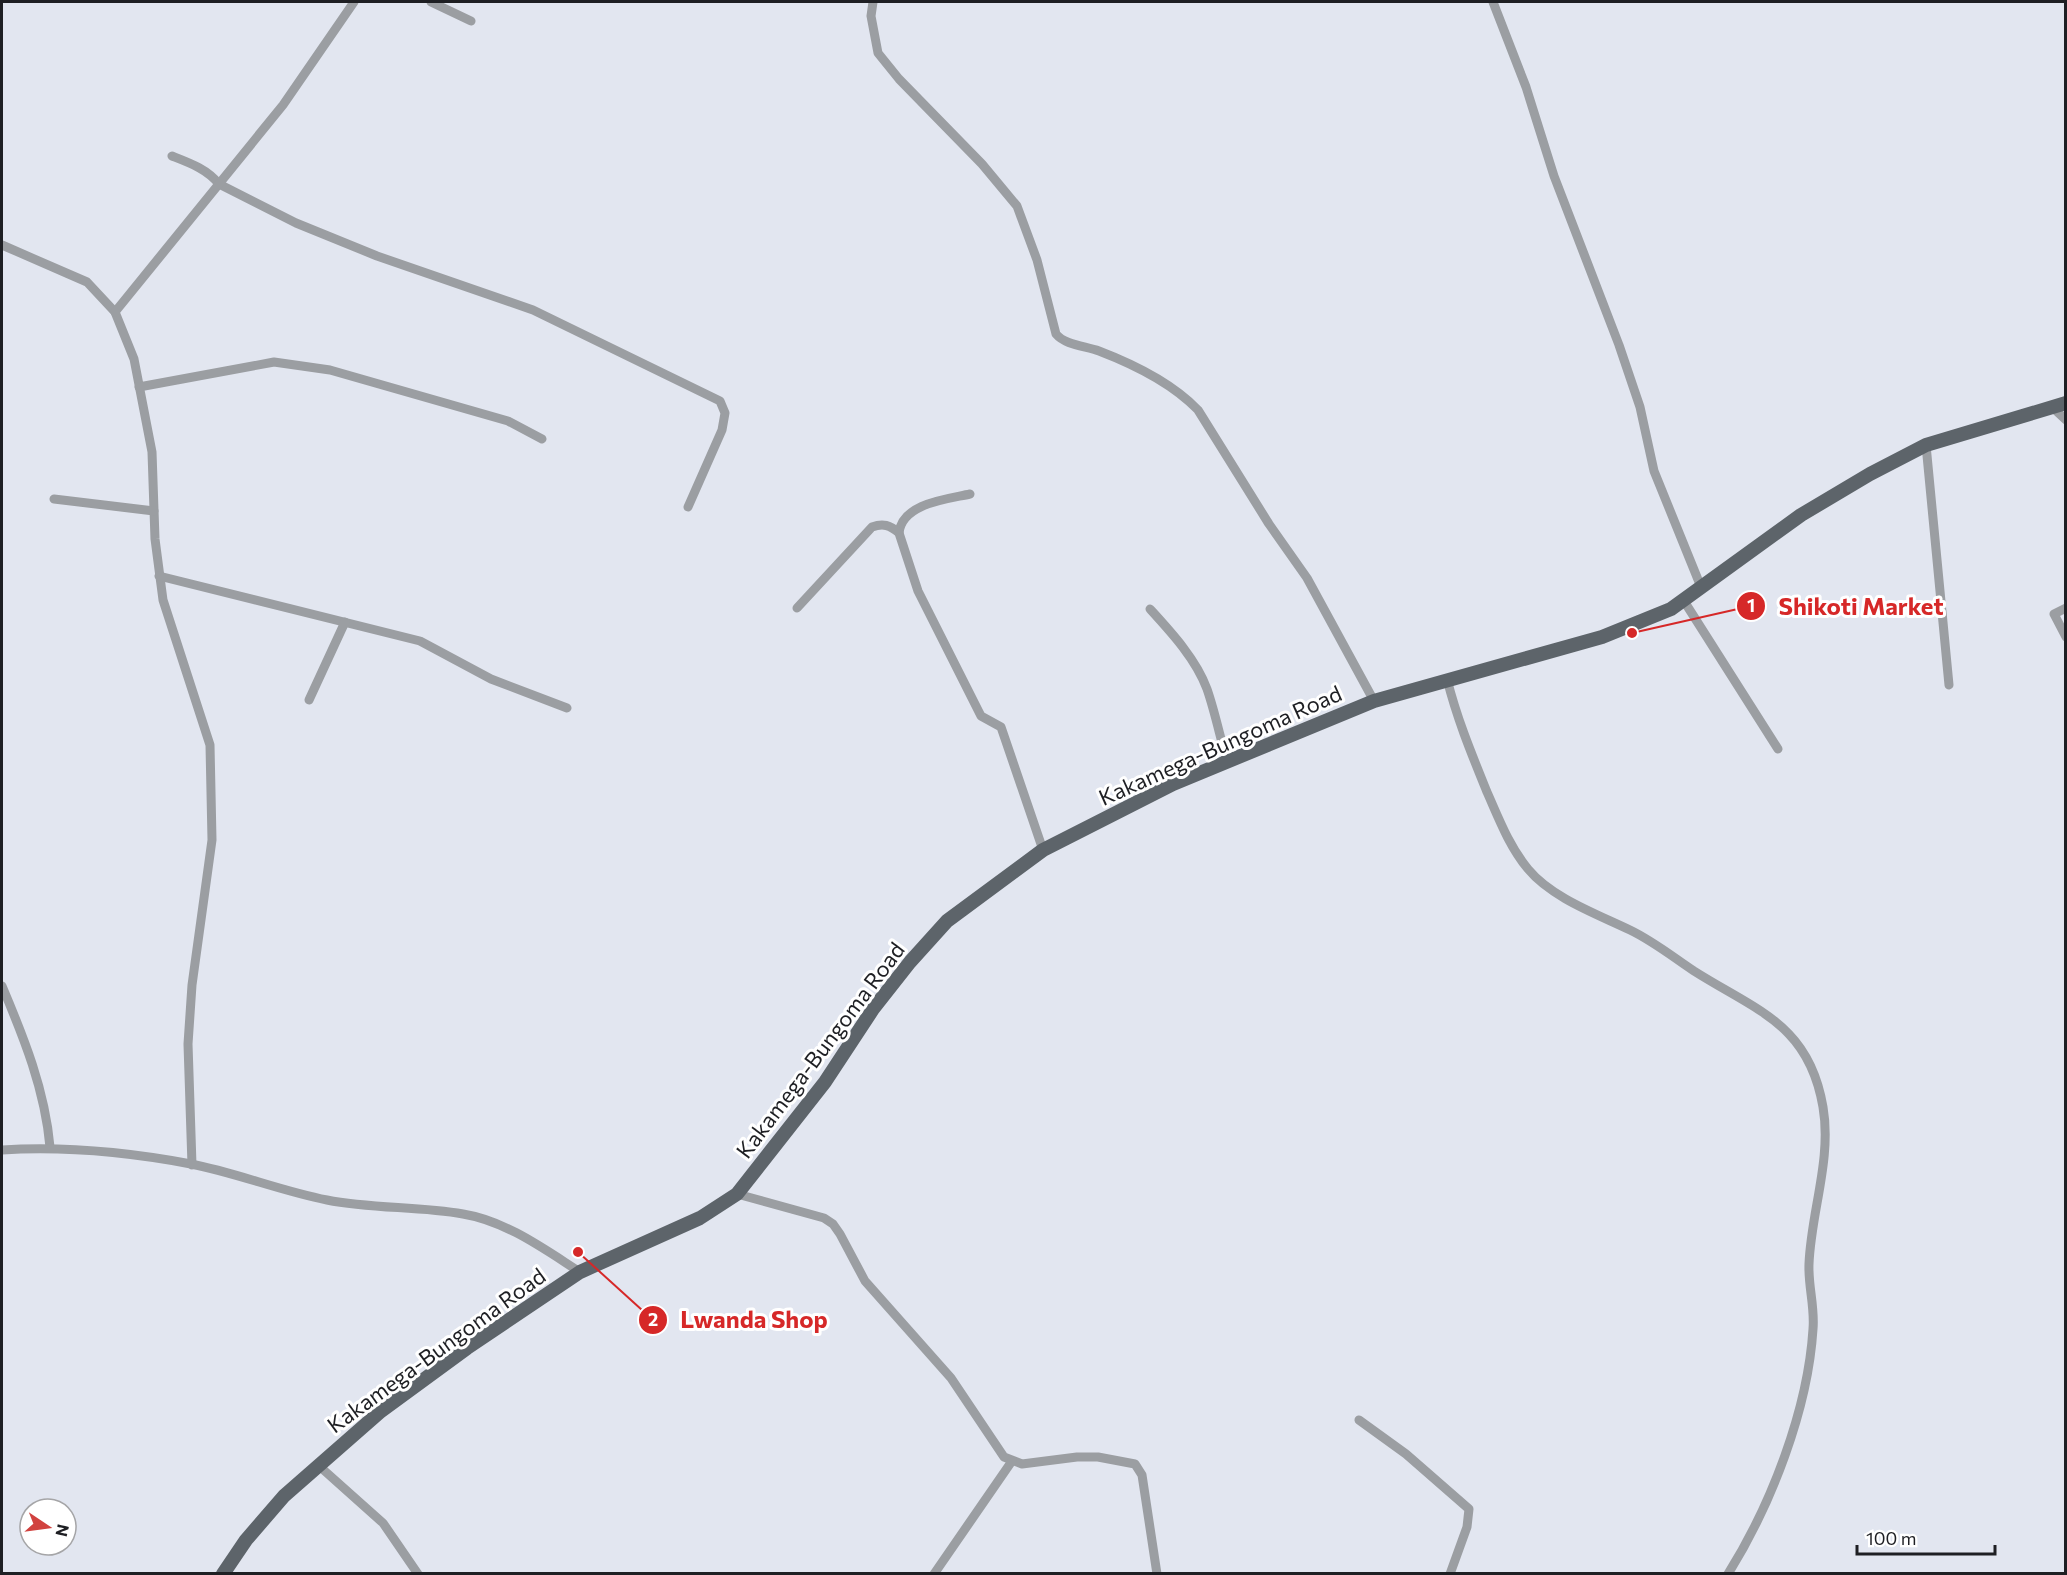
<svg xmlns="http://www.w3.org/2000/svg" width="2067" height="1575" viewBox="0 0 2067 1575" font-family="Commissioner,sans-serif">
<style>
.lines{fill:none;stroke-linecap:round;stroke-linejoin:round}
.street{stroke:#9b9ea2;stroke-width:9}
.primary{stroke:#5d646a;stroke-width:14}
.labels{text-anchor:middle;dominant-baseline:central;stroke-width:6;stroke-linejoin:round;paint-order:stroke}
.street-label{font-size:22px;fill:#1e1f23;stroke:#fff}
.leader{fill:none;stroke:#d62828;stroke-width:2}
.callout-dot{fill:#d62828;stroke:#fff;stroke-width:2}
.mark-label{font-size:18px;text-anchor:middle;font-weight:bold;fill:#fff}
.callout-label{font-size:24px;text-anchor:middle;font-weight:bold;fill:#d62828;stroke:#fff;stroke-width:6;stroke-linejoin:round;paint-order:stroke}
</style>
<rect width="100%" height="100%" fill="#e2e6f0"/>
<g class="lines">
<g class="street">
<polyline points="431,2 471,21"/>
<path d="M 873,2 L 871,16 L 878,53 L 899,79 L 982,164 L 1017,206 L 1037,260 L 1056,334 C 1065,345 1085,346 1099,351 C 1133,364 1173,384 1198,410 L 1269,524 L 1307,578 L 1374,701"/>
<polyline points="1493,2 1526,87 1554,176 1619,345 1640,407 1654,471 1701,587"/>
<path d="M 172,156 C 190,163 207,169 219,184 L 296,223 L 377,256 L 533,310 L 720,401 L 725,413 L 722,430 L 688,507"/>
<polyline points="2,245 87,282 115,312 134,359 152,452 155,539 163,600 210,745 212,840 192,985 188,1044 192,1165"/>
<polyline points="115,312 283,105 354,2"/>
<polyline points="139,387 274,362 330,370 508,421 542,439"/>
<polyline points="2051,406 2066,420"/>
<polyline points="1926,445 1949,685"/>
<polyline points="54,499 154,511"/>
<path d="M 899,533 C 902,503 948,499 970,494"/>
<polyline points="159,576 420,641 491,679 567,708"/>
<polyline points="1684,601 1778,749"/>
<path d="M 797,608 L 872,527 C 883,523 890,525 899,533 L 918,591 L 981,716 L 1001,727 L 1043,850"/>
<polyline points="2066,608 2054,614 2066,637"/>
<path d="M 1150,609 C 1171,632 1196,659 1207,689 C 1215,712 1220,737 1227,761"/>
<path d="M 1447,679 C 1457,719 1472,755 1487,792 C 1499,819 1509,846 1528,869 C 1552,898 1597,914 1630,930 C 1653,941 1673,957 1694,971 C 1757,1011 1809,1024 1823,1107 C 1832,1159 1811,1212 1809,1264 C 1808,1286 1815,1307 1813,1329 C 1808,1410 1771,1505 1728,1574"/>
<polyline points="309,700 345,622"/>
<path d="M 2,986 C 24,1038 45,1090 50,1147"/>
<path d="M 2,1150 C 66,1146 127,1152 191,1164 C 237,1173 281,1191 327,1200 C 372,1209 418,1206 463,1214 C 506,1221 544,1249 580,1272"/>
<polyline points="737,1194 824,1218 833,1224 840,1234 865,1281 951,1378 1004,1457 1022,1464 1077,1457 1098,1457 1135,1464 1142,1475 1157,1574"/>
<polyline points="1359,1420 1406,1454 1469,1509 1467,1527 1450,1574"/>
<polyline points="318,1465 383,1523 418,1574"/>
<polyline points="934,1574 1012,1461"/>
</g>
<polyline class="primary" points="223,1574 246,1540 284,1496 381,1411 467,1348 580,1272 700,1218 737,1194 825,1082 873,1009 910,962 947,921 1043,850 1173,784 1374,701 1602,637 1671,609 1801,515 1870,474 1926,445 2066,403"/>
</g>
<g class="labels">
<g class="street-label">
<text transform="translate(1220 745) rotate(-24)">Kakamega-Bungoma Road</text>
<text transform="translate(820 1050) rotate(-53)">Kakamega-Bungoma Road</text>
<text transform="translate(436 1350) rotate(-36)">Kakamega-Bungoma Road</text>
</g>
</g>
<path class="leader" d="M1632 633L1751 606M578 1252L653 1320"/>
<g class="callout-dot">
<circle cx="1632" cy="633" r="6"/>
<circle cx="578" cy="1252" r="6"/>
<circle cx="1751" cy="606" r="15"/>
<circle cx="653" cy="1320" r="15"/>
</g>
<g class="mark-label">
<text x="1751" y="612">1</text>
<text x="653" y="1326">2</text>
</g>
<g class="callout-label">
<text x="1861" y="615">Shikoti Market</text>
<text x="754" y="1328">Lwanda Shop</text>
</g>
<rect width="2067" height="1575" fill="none" stroke="#1e1f23" stroke-width="6"/>
<g transform="translate(48 1527) rotate(103)"><circle r="28" fill="#ffffff" stroke="#a5a5a7" stroke-width="1.5"/>
<path d="M0-4.5L10 22L0 15L-10 22Z" fill="#d1423f"/>
<text y="-9" font-size="16" font-weight="bold" text-anchor="middle" fill="#1e1f23">N</text>
</g>
<path d="M1857 1545v9h138v-9" fill="none" stroke="#1e1f23" stroke-width="3"/>
<text x="1866" y="1545" font-size="18" fill="#1e1f23" stroke="#ffffff" stroke-width="4.5" paint-order="stroke">100 m</text>
</svg>
